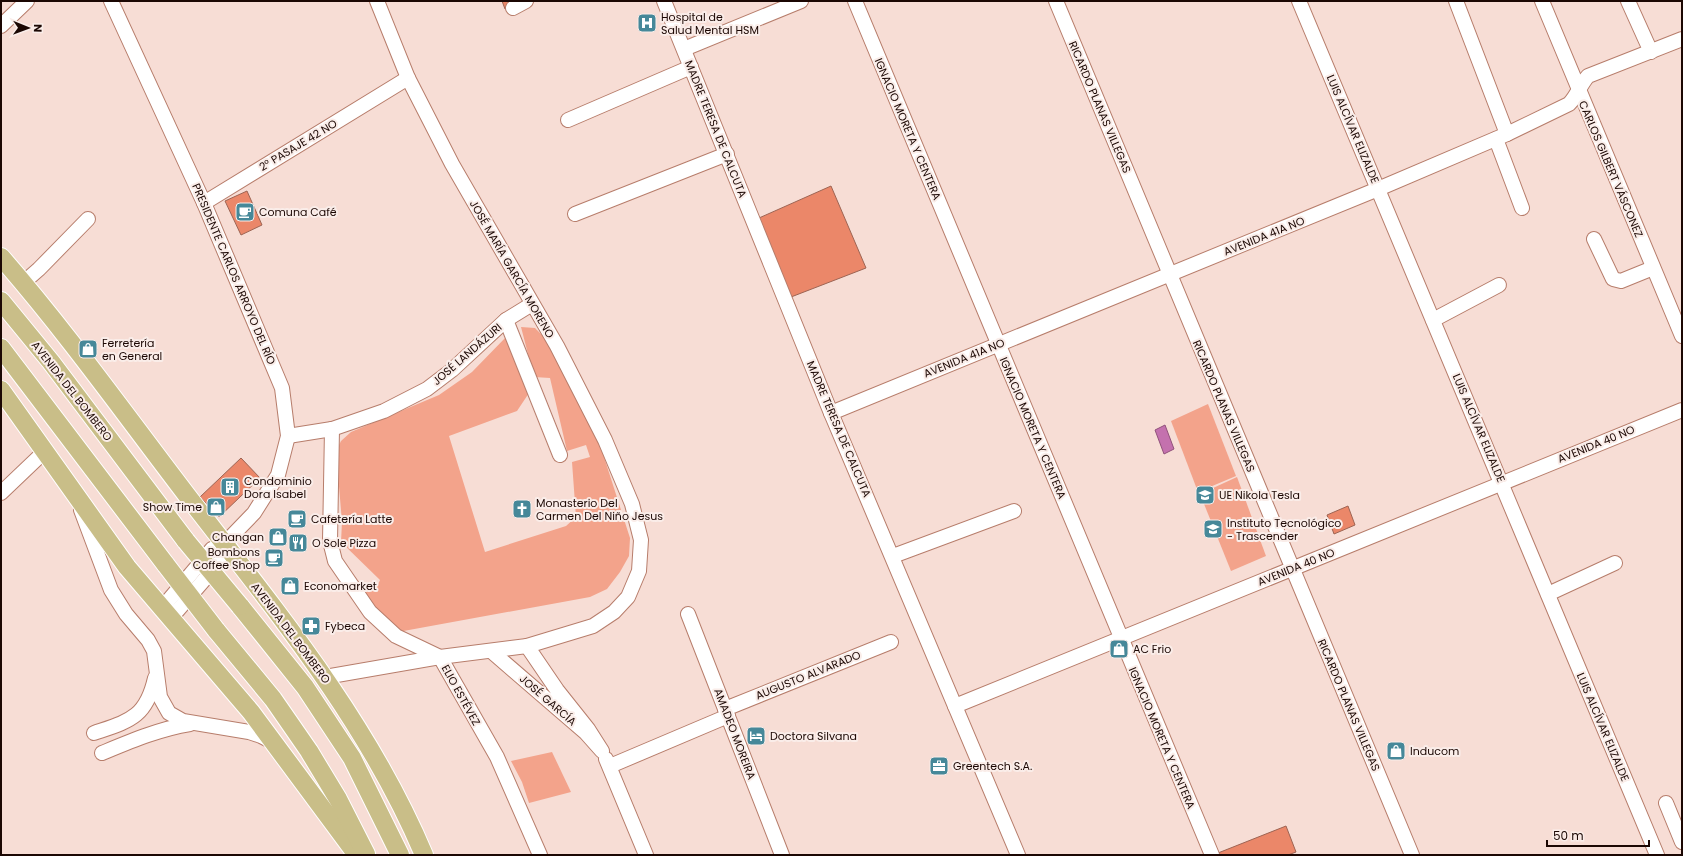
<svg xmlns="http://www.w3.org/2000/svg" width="1683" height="856" viewBox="0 0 1683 856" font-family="Poppins,sans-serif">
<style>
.green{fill:#f3a38b}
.water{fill:#c471ae;stroke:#91517b}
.building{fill:#eb8769;stroke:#9d6453}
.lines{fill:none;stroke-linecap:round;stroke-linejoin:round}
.minor-casing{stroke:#b77d6b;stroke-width:16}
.major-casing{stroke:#fff;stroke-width:20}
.minor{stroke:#fff;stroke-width:14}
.major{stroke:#c9be88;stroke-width:18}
.major-bridge-casing{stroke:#fff;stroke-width:20;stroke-linecap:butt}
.major-bridge{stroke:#c9be88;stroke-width:18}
.labels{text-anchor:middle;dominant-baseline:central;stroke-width:4;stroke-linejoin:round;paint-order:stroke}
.poi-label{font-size:11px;fill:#1b0703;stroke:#faede9;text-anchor:start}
.street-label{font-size:11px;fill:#1b0703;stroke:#faede9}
</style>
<rect width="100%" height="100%" fill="#f7ddd5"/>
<g class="green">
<polygon points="521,327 535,328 549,342 596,432 630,538 629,556 620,572 607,589 590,597 398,632 373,608 362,590 368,583 376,589 380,580 341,542 342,522 336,451 341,441 351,432 439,395 472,372 507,336 529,393 517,411 449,436 485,552 566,526 576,517 572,462 590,457 586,445 567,451 550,378 534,377"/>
<polygon points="1208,404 1236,476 1198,492 1171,421"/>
<polygon points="1237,477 1266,556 1231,571 1200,494"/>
<polygon points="552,752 571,792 529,803 522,782 511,761"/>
</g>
<polygon class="water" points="1165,425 1174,449 1164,454 1155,430"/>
<g class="building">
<polygon points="502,1 521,1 505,9"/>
<polygon points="831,186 866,268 791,297 759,218"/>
<polygon points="247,191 262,225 241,235 225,201"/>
<polygon points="91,341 97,350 86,357 80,349"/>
<polygon points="241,458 260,478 219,517 200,497"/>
<polygon points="1348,506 1355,525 1334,534 1327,515"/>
<polygon points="1286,826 1296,852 1288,855 1219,855 1218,853"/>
</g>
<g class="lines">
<g class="minor-casing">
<g id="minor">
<polyline points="111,1 204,203 282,388 288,436 278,475 254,513 224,544 212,549 162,608"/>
<polyline points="664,1 831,413 1018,855"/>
<polyline points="855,1 1212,855"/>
<polyline points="1056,1 1412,855"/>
<polyline points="1299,1 1657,855"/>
<polyline points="1456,1 1507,134"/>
<polyline points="1542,1 1682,336"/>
<polyline points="1628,1 1651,52"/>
<polyline points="513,8 526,1"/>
<polyline points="1,26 27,1"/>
<polyline points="684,49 801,1"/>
<polyline points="568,120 691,67"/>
<polyline points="1496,139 1522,208"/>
<polyline points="204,203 408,78"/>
<polyline points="575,214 727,154"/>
<polyline points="1594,239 1613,279 1621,281 1653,268"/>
<polyline points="23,283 39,269 88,219"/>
<polyline points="506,320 560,455"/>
<polyline points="1433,320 1499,285"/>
<path d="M 831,413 L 1378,189 L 1507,134 L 1569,104 C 1577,96 1580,85 1588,76 L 1682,39"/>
<polyline points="332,429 330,541 335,561 370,612 396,636 440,657 497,757 540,855"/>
<polyline points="288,436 332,429 384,411 427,389 452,370 506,320 532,304"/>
<polyline points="1,493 44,452"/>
<polyline points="81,510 111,590 126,614 148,640 154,651 160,697 169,713 183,721 249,732 261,736 273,742"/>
<polyline points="893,556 1014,511"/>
<polyline points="1548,594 1615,563"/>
<polyline points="688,614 782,855"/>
<polyline points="171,618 223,558 224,544"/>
<polyline points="491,651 586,733 602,751 588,729 557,690 527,646"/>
<polyline points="325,677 440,657 527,646 593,626 614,612 628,597 639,571 641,540 632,504 605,440 557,346 452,164 408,78 377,1"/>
<polyline points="955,706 1682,410"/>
<polyline points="725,709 891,642"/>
<path d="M 94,733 C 129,721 146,718 155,678"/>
<path d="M 102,753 C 131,741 159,729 190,724"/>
<polyline points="606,759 646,855"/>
<polyline points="610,766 728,716"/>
<polyline points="1666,803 1682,842"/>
</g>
</g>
<g class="major-casing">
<g id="major">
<path d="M 1,257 C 69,335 129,420 192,502 C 278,613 369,724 424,855"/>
<polyline points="1,301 51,362 186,541"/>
<polyline points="1,348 166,565"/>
<polyline points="1,390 127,567 251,712 357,855"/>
<polyline points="240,606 305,687 352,758 400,855"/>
<polyline points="216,630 273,699 309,751 338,799 366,854"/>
</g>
</g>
<use href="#minor" class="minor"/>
<use href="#major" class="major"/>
<g class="major-bridge-casing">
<g id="major-bridge">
<polyline points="186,541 240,606"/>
<polyline points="166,565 216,630"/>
</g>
</g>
<use href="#major-bridge" class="major-bridge"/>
</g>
<defs>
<g id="hospital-square" transform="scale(1)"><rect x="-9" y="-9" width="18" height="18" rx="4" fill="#468899" stroke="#faede9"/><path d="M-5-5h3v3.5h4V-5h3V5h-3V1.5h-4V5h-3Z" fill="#fff"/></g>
<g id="cafe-square" transform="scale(1)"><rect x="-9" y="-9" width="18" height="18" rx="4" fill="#468899" stroke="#faede9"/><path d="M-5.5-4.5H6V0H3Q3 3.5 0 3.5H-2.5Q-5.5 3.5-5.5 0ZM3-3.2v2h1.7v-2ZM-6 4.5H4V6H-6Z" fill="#fff"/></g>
<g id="shop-square" transform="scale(1)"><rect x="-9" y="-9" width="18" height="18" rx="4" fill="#468899" stroke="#faede9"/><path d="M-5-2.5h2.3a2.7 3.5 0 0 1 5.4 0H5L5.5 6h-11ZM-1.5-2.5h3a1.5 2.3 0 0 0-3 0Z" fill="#fff"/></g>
<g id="building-square" transform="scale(1)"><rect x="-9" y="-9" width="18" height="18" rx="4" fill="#468899" stroke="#faede9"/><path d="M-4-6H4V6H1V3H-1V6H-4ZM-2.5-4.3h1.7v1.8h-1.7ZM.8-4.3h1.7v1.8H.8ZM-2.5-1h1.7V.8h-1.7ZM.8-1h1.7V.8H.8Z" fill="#fff"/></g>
<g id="school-square" transform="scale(1)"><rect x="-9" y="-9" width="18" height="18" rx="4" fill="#468899" stroke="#faede9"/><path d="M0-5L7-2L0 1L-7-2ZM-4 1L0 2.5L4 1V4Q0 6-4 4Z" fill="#fff"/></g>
<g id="church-square" transform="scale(1)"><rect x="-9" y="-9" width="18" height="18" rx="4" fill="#468899" stroke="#faede9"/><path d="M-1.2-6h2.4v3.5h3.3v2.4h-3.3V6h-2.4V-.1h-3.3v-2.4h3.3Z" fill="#fff"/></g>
<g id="restaurant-square" transform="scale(1)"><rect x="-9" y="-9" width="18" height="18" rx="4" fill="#468899" stroke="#faede9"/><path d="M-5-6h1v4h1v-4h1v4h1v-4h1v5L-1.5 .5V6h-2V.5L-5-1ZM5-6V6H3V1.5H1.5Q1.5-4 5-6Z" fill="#fff"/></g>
<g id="pharmacy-square" transform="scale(1)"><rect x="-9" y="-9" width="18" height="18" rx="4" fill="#468899" stroke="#faede9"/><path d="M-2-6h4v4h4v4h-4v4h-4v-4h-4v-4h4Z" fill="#fff"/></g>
<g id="hotel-square" transform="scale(1)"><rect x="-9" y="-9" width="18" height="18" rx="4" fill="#468899" stroke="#faede9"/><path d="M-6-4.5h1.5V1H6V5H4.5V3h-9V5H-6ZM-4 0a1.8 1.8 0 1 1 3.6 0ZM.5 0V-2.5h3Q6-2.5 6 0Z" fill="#fff"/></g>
<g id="office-square" transform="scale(1)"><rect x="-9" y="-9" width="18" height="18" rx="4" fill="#468899" stroke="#faede9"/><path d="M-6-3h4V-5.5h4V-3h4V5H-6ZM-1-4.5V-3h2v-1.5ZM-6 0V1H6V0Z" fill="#fff"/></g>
</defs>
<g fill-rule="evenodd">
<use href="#hospital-square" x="647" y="23"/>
<use href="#cafe-square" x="245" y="212"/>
<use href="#shop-square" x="88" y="349"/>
<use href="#building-square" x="230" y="487"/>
<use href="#school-square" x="1205" y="495"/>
<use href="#shop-square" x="216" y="507"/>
<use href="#church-square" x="522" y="509"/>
<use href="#cafe-square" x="297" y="519"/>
<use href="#school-square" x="1213" y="529"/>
<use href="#shop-square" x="278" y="537"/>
<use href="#restaurant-square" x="298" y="543"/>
<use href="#cafe-square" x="274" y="558"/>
<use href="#shop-square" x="290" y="586"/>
<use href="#pharmacy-square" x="311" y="626"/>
<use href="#shop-square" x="1119" y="649"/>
<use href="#hotel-square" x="756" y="736"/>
<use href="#shop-square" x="1396" y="751"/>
<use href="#office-square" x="939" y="766"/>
</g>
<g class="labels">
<g class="poi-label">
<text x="661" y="17">Hospital de<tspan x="661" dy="13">Salud Mental HSM</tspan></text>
<text x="259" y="212">Comuna Café</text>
<text x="102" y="343">Ferretería<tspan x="102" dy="13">en General</tspan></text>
<text x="244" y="481">Condominio<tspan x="244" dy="13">Dora Isabel</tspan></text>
<text x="1219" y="495">UE Nikola Tesla</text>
<text x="536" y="503">Monasterio Del<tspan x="536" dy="13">Carmen Del Niño Jesus</tspan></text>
<text x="202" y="507" text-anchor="end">Show Time</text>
<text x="311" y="519">Cafetería Latte</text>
<text x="1227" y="523">Instituto Tecnológico<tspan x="1227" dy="13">- Trascender</tspan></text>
<text x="264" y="537" text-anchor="end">Changan</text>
<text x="312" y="543">O Sole Pizza</text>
<text x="260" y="552" text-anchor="end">Bombons<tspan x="260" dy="13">Coffee Shop</tspan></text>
<text x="304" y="586">Economarket</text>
<text x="325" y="626">Fybeca</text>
<text x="1133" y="649">AC Frio</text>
<text x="770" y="736">Doctora Silvana</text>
<text x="1410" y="751">Inducom</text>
<text x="953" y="766">Greentech S.A.</text>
</g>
<g class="street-label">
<text transform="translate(1100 107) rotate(67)">RICARDO PLANAS VILLEGAS</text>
<text transform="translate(716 129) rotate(68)">MADRE TERESA DE CALCUTA</text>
<text transform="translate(908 129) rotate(67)">IGNACIO MORETA Y CENTERA</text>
<text transform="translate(1353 129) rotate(67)">LUIS ALCÍVAR ELIZALDE</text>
<text transform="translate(298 145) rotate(-31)">2° PASAJE 42 NO</text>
<text transform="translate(1611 169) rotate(67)">CARLOS GILBERT VÁSCONEZ</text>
<text transform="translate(1264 236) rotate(-22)">AVENIDA 41A NO</text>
<text transform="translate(512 269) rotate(60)">JOSÉ MARÍA GARCÍA MORENO</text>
<text transform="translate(234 274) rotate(67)">PRESIDENTE CARLOS ARROYO DEL RÍO</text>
<text transform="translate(467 354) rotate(-41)">JOSÉ LANDÁZURI</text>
<text transform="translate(964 358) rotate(-22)">AVENIDA 41A NO</text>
<text transform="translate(72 391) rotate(52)">AVENIDA DEL BOMBERO</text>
<text transform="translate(1224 406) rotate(67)">RICARDO PLANAS VILLEGAS</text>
<text transform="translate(1033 428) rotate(67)">IGNACIO MORETA Y CENTERA</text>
<text transform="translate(1479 428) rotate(67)">LUIS ALCÍVAR ELIZALDE</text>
<text transform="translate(839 429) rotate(67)">MADRE TERESA DE CALCUTA</text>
<text transform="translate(1596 444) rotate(-22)">AVENIDA 40 NO</text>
<text transform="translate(1296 567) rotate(-22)">AVENIDA 40 NO</text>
<text transform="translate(291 633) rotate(53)">AVENIDA DEL BOMBERO</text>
<text transform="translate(808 675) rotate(-22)">AUGUSTO ALVARADO</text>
<text transform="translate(461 695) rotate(61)">ELIO ESTÉVEZ</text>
<text transform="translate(548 700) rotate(41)">JOSÉ GARCÍA</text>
<text transform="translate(1349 705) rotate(67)">RICARDO PLANAS VILLEGAS</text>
<text transform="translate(1603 727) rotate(67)">LUIS ALCÍVAR ELIZALDE</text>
<text transform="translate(735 734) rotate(69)">AMADEO MOREIRA</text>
<text transform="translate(1162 738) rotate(67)">IGNACIO MORETA Y CENTERA</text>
</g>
</g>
<rect width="1683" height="856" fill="none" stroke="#1b0703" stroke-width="4"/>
<g transform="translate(28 28) rotate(91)" stroke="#faede9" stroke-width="3" paint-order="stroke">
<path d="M0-3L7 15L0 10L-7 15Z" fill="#1b0703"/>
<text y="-6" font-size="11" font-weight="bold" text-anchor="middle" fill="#1b0703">N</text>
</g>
<path d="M1547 840v6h102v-6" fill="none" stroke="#1b0703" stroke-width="2"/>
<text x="1553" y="840" font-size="12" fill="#1b0703" stroke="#faede9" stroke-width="3" paint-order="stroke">50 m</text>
</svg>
